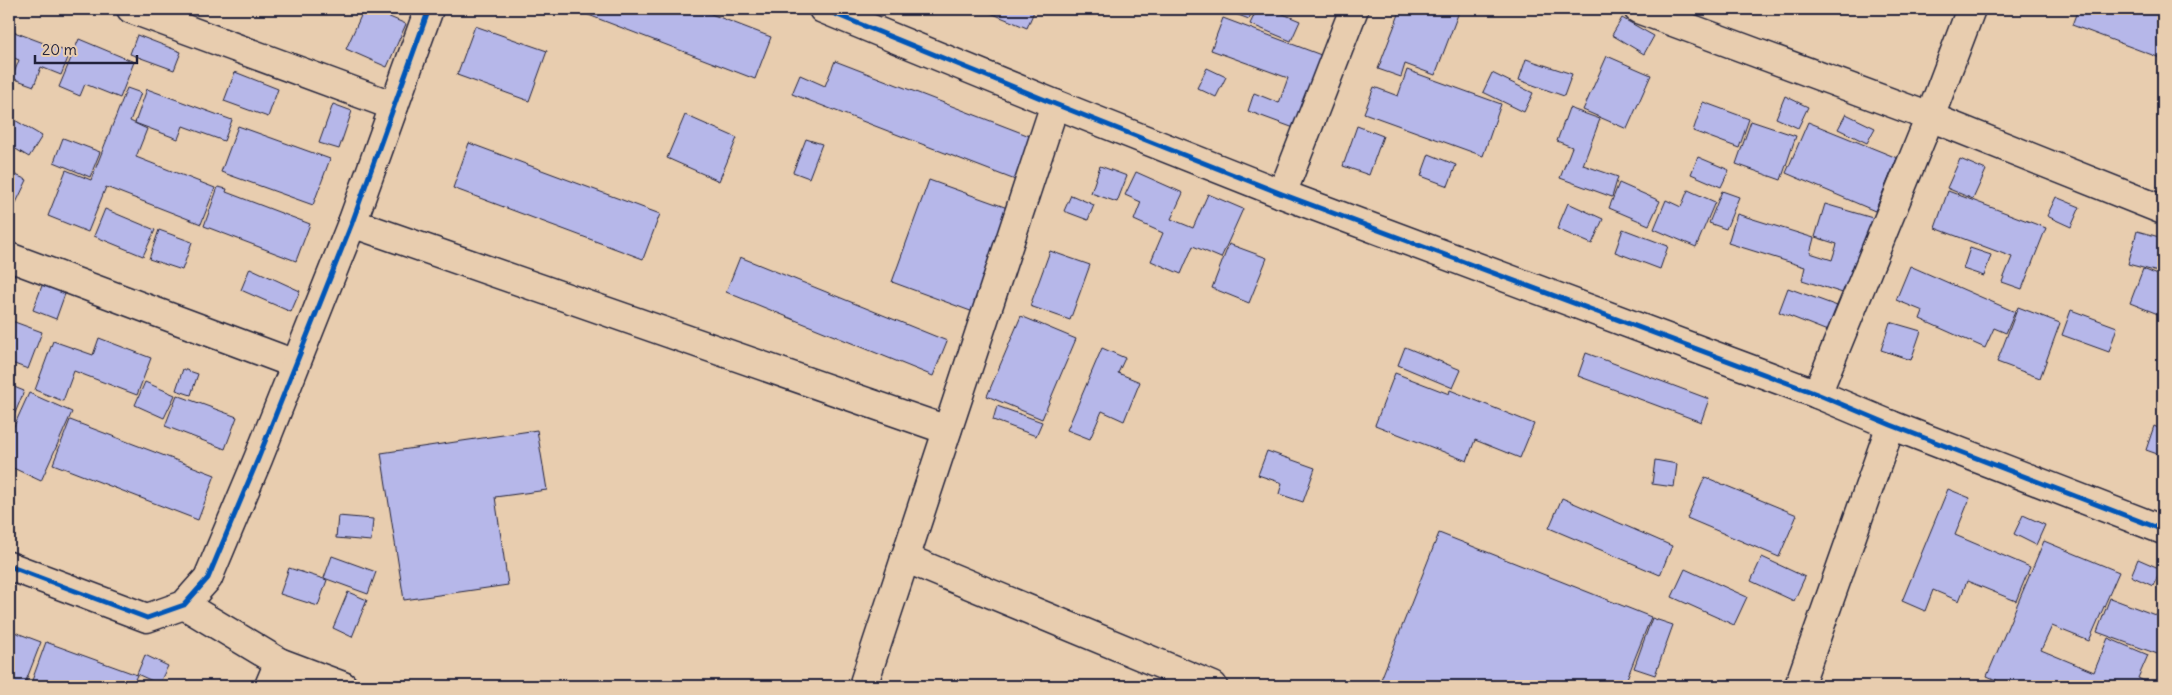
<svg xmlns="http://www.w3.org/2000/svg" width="2172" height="695" viewBox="0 0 2172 695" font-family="Delius,sans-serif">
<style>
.building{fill:#b6b7e9;stroke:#22223b}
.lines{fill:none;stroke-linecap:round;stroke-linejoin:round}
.street-casing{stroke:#22223b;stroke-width:31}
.secondary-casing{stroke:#22223b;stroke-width:31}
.street{stroke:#e8cdaf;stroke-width:28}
.secondary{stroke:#e8cdaf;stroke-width:28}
.cycleway-casing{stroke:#e8cdaf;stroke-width:8}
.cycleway{stroke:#0057b8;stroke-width:5}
</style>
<rect width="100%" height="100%" fill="#e8cdaf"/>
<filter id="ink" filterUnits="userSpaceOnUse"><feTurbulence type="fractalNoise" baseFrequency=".02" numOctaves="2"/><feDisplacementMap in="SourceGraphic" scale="10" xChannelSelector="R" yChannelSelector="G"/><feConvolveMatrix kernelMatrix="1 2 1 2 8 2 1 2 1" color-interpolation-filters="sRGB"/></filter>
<g filter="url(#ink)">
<g class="building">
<polygon points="364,9 371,9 406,24 387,67 346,49"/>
<polygon points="573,9 698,9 771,37 755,79"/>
<polygon points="981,9 1035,9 1027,28"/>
<polygon points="1222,9 1253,9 1249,19"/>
<polygon points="1257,9 1271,9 1300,21 1291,41 1250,24"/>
<polygon points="1401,9 1460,9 1435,75 1405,64 1401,77 1378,69"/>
<polygon points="2078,9 2158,9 2163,11 2163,59 2072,25"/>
<polygon points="1223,18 1321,55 1294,128 1248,111 1254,93 1279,103 1288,78 1211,50"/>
<polygon points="1622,18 1654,36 1644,54 1612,35"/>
<polygon points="475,26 547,51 529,101 457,75"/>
<polygon points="9,30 70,53 61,75 41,67 34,86 12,78 19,60 9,56"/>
<polygon points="137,35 181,52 174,70 130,54"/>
<polygon points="79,39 134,62 120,98 85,84 80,96 59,87"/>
<polygon points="1607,56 1651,75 1627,129 1583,110"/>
<polygon points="1526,59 1572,74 1564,96 1519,80"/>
<polygon points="835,61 1040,140 1023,183 792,94 800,75 825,86"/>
<polygon points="1207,68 1226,77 1216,97 1197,88"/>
<polygon points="1407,70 1501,104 1483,156 1364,113 1374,87 1398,96"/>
<polygon points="235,72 278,89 268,117 224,101"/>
<polygon points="1492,73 1533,93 1524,112 1483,92"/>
<polygon points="127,88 141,93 130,121 147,129 136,157 215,188 201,224 106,187 88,232 48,216 66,170 91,180"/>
<polygon points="147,89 232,120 224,141 183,126 178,139 135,123"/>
<polygon points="1785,96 1808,107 1798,128 1776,118"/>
<polygon points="1703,102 1749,119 1739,148 1693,131"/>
<polygon points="333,104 352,111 339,149 319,143"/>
<polygon points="1569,108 1600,119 1583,165 1618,177 1612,197 1560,178 1572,147 1557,141"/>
<polygon points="1846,114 1875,128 1867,143 1838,129"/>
<polygon points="685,115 737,138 719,181 667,158"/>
<polygon points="13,119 42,136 29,157 9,145 9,125"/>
<polygon points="1751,121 1796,136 1781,180 1736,164"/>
<polygon points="1808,122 1897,158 1875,211 1786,173"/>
<polygon points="238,126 330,159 313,205 221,172"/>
<polygon points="1357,126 1383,136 1369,175 1343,166"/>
<polygon points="63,138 100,152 90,177 54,162"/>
<polygon points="806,139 822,144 809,178 793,172"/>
<polygon points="469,143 660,214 643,259 453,188"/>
<polygon points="1429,154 1456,165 1448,186 1421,176"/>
<polygon points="1698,157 1729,170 1721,187 1691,174"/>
<polygon points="1960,159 1986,170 1973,199 1947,188"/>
<polygon points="1100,166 1127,176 1117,202 1091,193"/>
<polygon points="9,172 27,180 15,205 9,202"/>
<polygon points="1136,172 1183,193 1171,219 1193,228 1208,194 1243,209 1221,258 1193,246 1181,274 1151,261 1163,233 1134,220 1141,202 1125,195"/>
<polygon points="929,180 1013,210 976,313 892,282"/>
<polygon points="1619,183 1660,201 1649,225 1609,208"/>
<polygon points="218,187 227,189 226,192 310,224 296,261 204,226"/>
<polygon points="1688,190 1715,202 1696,247 1654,229 1666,200 1681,207"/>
<polygon points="1722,191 1739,197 1726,229 1709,223"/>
<polygon points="1948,191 2046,228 2022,289 2002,282 2012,257 1935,228"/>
<polygon points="1071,195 1094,205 1088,220 1064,211"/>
<polygon points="2056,197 2080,207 2071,227 2047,216"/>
<polygon points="1568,203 1603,219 1592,244 1557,229"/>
<polygon points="1825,204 1876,219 1852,296 1802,280 1805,267 1728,243 1737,214 1814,238 1810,253 1832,260 1837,244 1815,237"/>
<polygon points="105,209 155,230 143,256 94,236"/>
<polygon points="1623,229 1668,246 1660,269 1615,252"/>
<polygon points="159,230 192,242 182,270 149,259"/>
<polygon points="2137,231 2163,238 2163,253 2158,272 2128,264"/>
<polygon points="1229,244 1267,258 1249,303 1212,288"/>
<polygon points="1970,248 1991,255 1984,276 1963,269"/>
<polygon points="1050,251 1090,265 1070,320 1030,306"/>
<polygon points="740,257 947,341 933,376 726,292"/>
<polygon points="1910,266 2015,312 2006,333 1994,328 1985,348 1920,319 1923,311 1896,300"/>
<polygon points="250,268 300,291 291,312 241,290"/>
<polygon points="2143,269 2163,277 2163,316 2130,303"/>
<polygon points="43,283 66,291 56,319 33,310"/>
<polygon points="1788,288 1840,307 1830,332 1779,312"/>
<polygon points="2018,307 2060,323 2040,378 1997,362"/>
<polygon points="2071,310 2117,327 2109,352 2062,335"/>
<polygon points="1021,316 1076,339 1042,419 987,396"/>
<polygon points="9,320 42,332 28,369 9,362"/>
<polygon points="1890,322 1921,331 1911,360 1881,350"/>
<polygon points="99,338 151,358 137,395 74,371 63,401 35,390 53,341 93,355"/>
<polygon points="1405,347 1461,370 1453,388 1398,365"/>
<polygon points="1102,348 1125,358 1118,373 1140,382 1124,421 1102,411 1090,439 1067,430"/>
<polygon points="1586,353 1709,399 1701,422 1578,376"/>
<polygon points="183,369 198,374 191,395 176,390"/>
<polygon points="1395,373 1449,394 1450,390 1534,424 1520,458 1475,440 1467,461 1375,425"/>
<polygon points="145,382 175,395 164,418 135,405"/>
<polygon points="9,385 24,391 9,428"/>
<polygon points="29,393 72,412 41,481 9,466 9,437"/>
<polygon points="177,395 237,417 225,449 165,426"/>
<polygon points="997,406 1042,422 1036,436 993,420"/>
<polygon points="70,420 215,475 198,520 53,464"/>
<polygon points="2154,426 2163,430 2163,456 2146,450"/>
<polygon points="537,430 547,490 495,497 508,585 404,600 381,453"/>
<polygon points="1267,451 1315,468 1303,502 1279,494 1282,483 1258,475"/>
<polygon points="1655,460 1677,464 1674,487 1652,484"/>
<polygon points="1705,477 1797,515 1779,557 1687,518"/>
<polygon points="1948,489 1970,498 1955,535 2030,567 2016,601 1967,581 1959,601 1933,590 1925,611 1902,601"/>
<polygon points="1562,498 1672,546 1660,575 1549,528"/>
<polygon points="2023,515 2045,525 2036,545 2014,534"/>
<polygon points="338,516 373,519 371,541 336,538"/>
<polygon points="1439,533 1651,617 1624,686 1391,686 1380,682"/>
<polygon points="2044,541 2119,572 2089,641 2052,626 2041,650 2094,672 2108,638 2148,655 2138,678 2148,683 2147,686 2010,686 1987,676"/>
<polygon points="332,556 376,572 368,594 324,578"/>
<polygon points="1762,557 1805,577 1794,601 1751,581"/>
<polygon points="2138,559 2161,569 2153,586 2131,576"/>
<polygon points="289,568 327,580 318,606 280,594"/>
<polygon points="1685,569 1747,597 1734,625 1672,597"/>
<polygon points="348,592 367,600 352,637 333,628"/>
<polygon points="2110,598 2163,618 2163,656 2097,632"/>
<polygon points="1652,618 1673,625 1655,675 1634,668"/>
<polygon points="9,630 41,642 24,686 9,686"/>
<polygon points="46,642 137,675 132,686 30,686"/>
<polygon points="145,655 168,666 159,684 137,674"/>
</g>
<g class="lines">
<g class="street-casing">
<g id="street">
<polyline points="131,9 394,106"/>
<polyline points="1638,9 1930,117 2163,210"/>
<polyline points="1282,194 1354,9"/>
<polyline points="352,223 947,430"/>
<polyline points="9,257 295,364"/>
<polyline points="1817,394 1930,117 1971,9"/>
<polyline points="905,558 1213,686"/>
<polyline points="184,605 279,662 343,686"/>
<polyline points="269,686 279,662"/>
<polyline points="863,686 1055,104"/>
<polyline points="1799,686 1891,425"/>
</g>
</g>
<g class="secondary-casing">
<g id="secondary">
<polyline points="823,9 1055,104 1282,194 1817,394 1891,425 2163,530"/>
<polyline points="9,566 147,618 184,605 208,578 258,459 352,223 429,9"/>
</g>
</g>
<use href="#street" class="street"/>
<use href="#secondary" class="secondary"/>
<g class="cycleway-casing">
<g id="cycleway">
<polyline points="823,9 1055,104 1282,194 1817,394 1891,425 2163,530"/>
<polyline points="9,566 147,618 184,605 208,578 258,459 352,223 429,9"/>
</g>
</g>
<use href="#cycleway" class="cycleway"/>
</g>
</g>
<rect width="2172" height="695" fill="none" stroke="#e8cdaf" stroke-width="30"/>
<rect x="15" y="15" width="2142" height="665" fill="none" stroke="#22223b" stroke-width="2" filter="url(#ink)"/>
<path d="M35 55v8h102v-8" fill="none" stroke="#22223b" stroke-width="2.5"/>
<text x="42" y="55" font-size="15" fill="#22223b" stroke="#e8cdaf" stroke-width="4" paint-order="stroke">20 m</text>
</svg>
